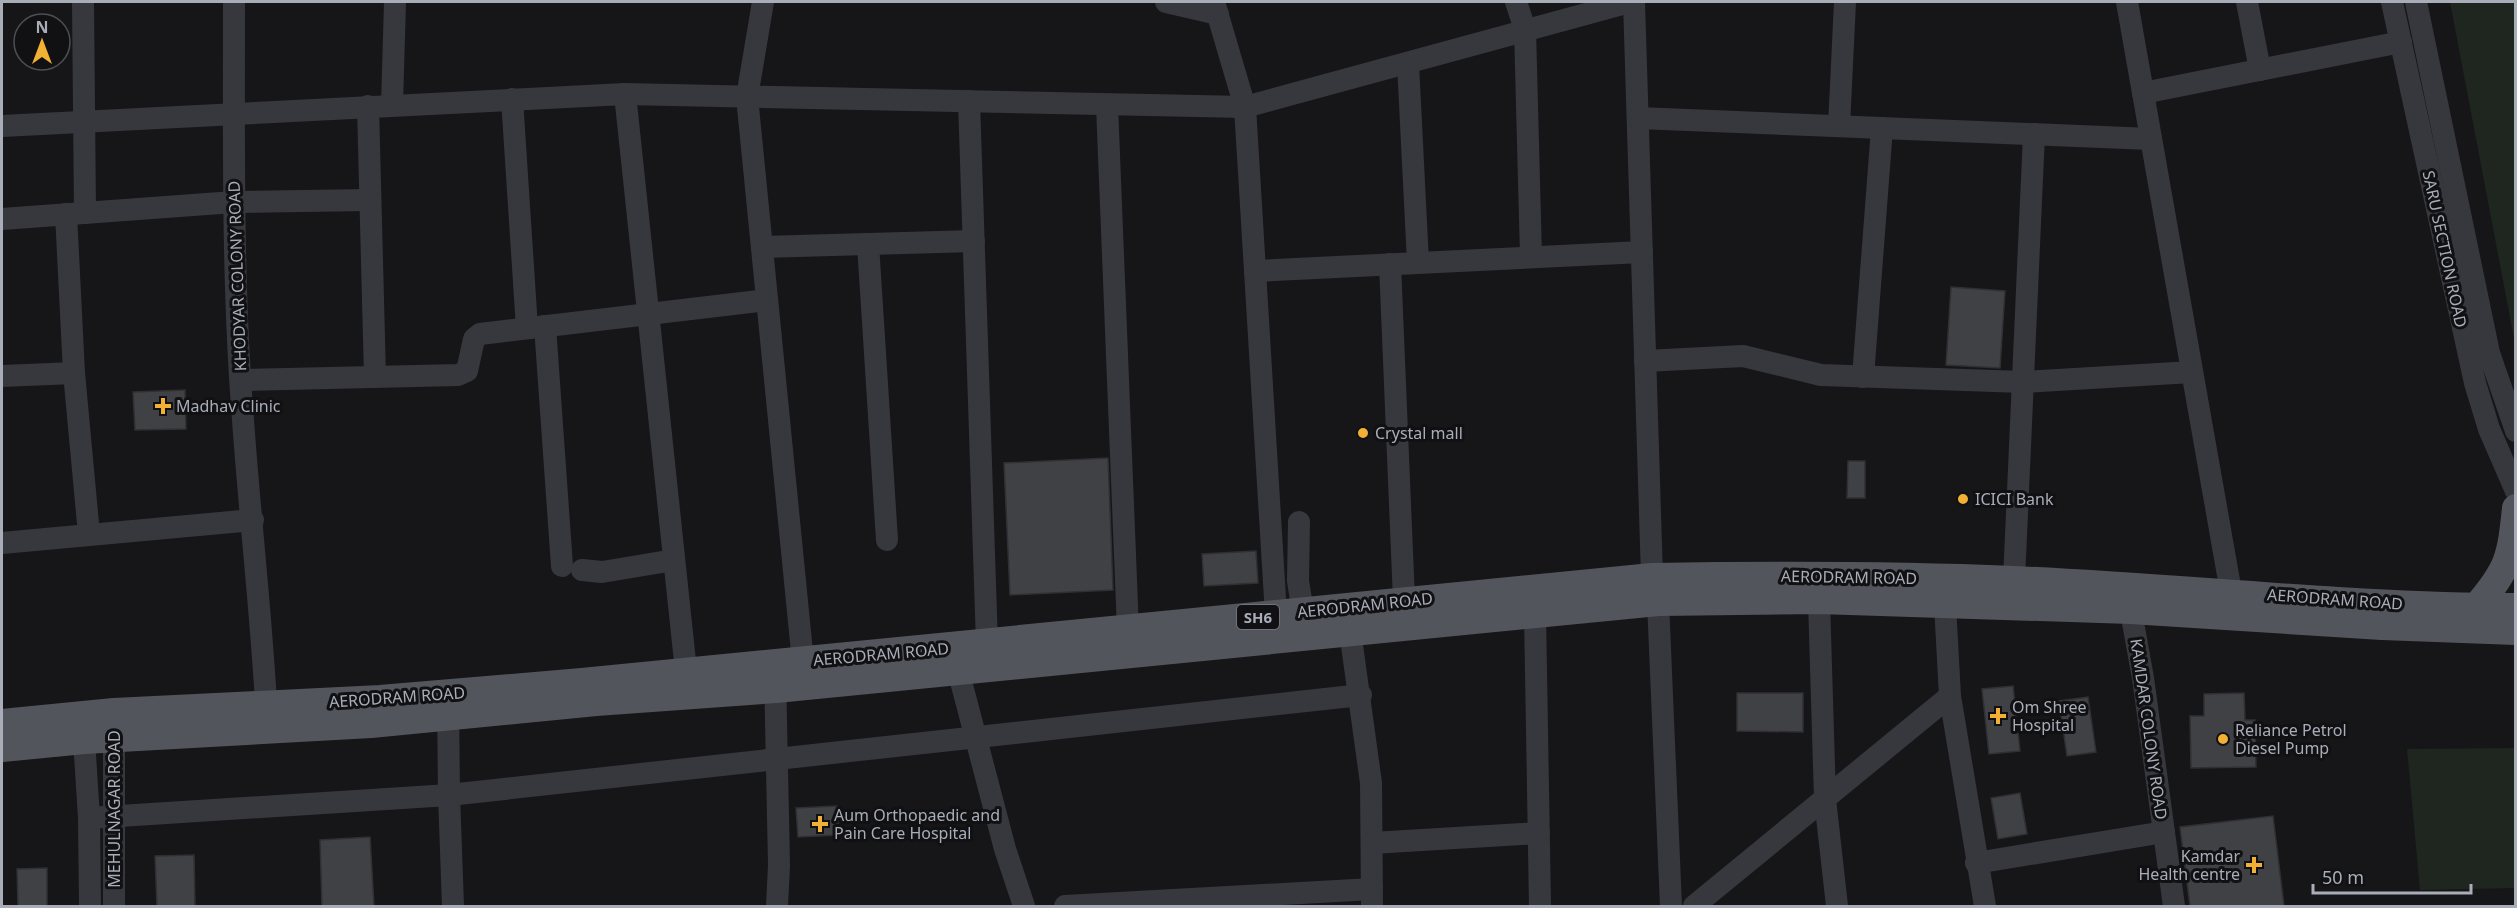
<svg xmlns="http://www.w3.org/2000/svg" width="2517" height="908" viewBox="0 0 2517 908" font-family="'Noto Sans',sans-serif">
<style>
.green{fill:#1e261f}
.building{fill:#404145;stroke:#303034;stroke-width:1.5}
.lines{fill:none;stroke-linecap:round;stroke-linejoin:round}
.minor{stroke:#37383d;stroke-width:22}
.major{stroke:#53555c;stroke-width:28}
.poi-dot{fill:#f2b134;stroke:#111113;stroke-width:2}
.labels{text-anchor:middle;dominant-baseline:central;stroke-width:6;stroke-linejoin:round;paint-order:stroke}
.shield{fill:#111113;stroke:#7b7e86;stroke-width:1.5}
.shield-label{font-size:15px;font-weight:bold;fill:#a8adb8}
.street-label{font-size:16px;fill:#a8adb8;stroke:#111113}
.poi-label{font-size:16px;fill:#a8adb8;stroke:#111113;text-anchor:start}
</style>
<rect width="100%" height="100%" fill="#161618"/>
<g class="green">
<polygon points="2450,2 2515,2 2515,342 2513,333"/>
<polygon points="2515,748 2515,888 2420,890 2407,749"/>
</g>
<g class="building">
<polygon points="1951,287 2005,291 2000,368 1946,365"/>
<polygon points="185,390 186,429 135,430 133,392"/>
<polygon points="1108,458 1113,590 1010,595 1004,463"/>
<polygon points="1848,461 1865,461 1865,498 1847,498"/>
<polygon points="1256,551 1258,583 1204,586 1202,554"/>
<polygon points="2013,686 2020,751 1989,754 1982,689"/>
<polygon points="1737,693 1803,693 1803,732 1737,731"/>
<polygon points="2244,693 2245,720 2255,720 2256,767 2191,768 2190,716 2204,716 2204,694"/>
<polygon points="2088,697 2096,752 2067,756 2059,701"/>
<polygon points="2020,793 2027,834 1998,839 1991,798"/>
<polygon points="837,806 839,835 798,837 796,808"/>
<polygon points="2273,816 2284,906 2190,906 2180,827"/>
<polygon points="370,837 374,906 322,906 320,840"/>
<polygon points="194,855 195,906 157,906 155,856"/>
<polygon points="47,868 47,906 18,906 17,869"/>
</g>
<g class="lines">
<g class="minor">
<polyline points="83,2 85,213"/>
<path d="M 234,2 C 234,141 232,281 243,420 C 250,520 262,619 267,720"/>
<polyline points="763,2 747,97 803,662"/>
<polyline points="1166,2 1218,14"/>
<polyline points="1214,2 1245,107 1276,615"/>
<polyline points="1516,2 1525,29 1531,257"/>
<polyline points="1634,2 1652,577"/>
<polyline points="2127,2 2231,592"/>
<polyline points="2247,2 2260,70"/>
<polyline points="2392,2 2475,383 2489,429 2516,491"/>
<polyline points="2416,2 2489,353 2516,431"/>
<polyline points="1408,64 1418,262"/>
<polyline points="2143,93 2401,42"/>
<polyline points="625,94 686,671"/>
<polyline points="512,99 527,328"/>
<polyline points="969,101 987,644"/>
<polyline points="392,105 395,2"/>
<polyline points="1107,105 1128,630"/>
<polyline points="368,106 375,377"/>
<polyline points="1638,118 2151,139"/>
<polyline points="2,126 625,94 1245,107 1630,2"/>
<polyline points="1839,126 1845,2"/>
<polyline points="66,214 74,373 89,534"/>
<polyline points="2,219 234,202 369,200"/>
<polyline points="868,244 887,540"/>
<polyline points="762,247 974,241"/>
<polyline points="1390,264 1404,600"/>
<polyline points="1255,271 1642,252"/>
<polyline points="545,326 562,566"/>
<polyline points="1645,361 1743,356 1821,375 2023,382 2192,372"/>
<polyline points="2,376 74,373"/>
<polyline points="1863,377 1882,128"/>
<polyline points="241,380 458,375 467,371 474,339 480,334 767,300"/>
<polyline points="1299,522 1298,581 1303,612"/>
<polyline points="2,543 253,520"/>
<polyline points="582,570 602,572 674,560"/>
<polyline points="2014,580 2034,134"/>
<polyline points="2128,595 2143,678 2174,906"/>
<polyline points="1819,600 1825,799 1837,906"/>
<polyline points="1658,602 1671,906"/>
<polyline points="1945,605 1950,696 1985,906"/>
<polyline points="1535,613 1540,906"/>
<polyline points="1350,631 1371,783 1372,906"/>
<polyline points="958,670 1005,849 1024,906"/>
<polyline points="775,673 779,865 777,906"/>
<polyline points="448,701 449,795 453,906"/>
<polyline points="83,723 89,818 90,906"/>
<polyline points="89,818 449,795 1361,695"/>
<polyline points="1372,843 1539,833"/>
<polyline points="1976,863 2164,832"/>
<polyline points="114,906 114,722"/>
<polyline points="1065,906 1372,889"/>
<polyline points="1694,906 1950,696"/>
</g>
<g class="major">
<path d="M 2476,607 C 2509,569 2511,557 2516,508"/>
<path d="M 2,723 L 114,712 L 380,699 L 582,682 L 1652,577 C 1772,575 1893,575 2014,580 C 2181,587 2348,607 2516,607"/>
<polyline points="2,748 84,740 371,724 596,702 776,689 1658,602 1819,600 2131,610 2382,626 2516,631"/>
</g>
</g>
<g class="poi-dot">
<path d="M160 397h6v6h6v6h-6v6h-6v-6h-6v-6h6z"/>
<circle cx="1363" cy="433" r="6"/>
<circle cx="1963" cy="499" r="6"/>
<path d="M1995 707h6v6h6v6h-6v6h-6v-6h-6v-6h6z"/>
<circle cx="2223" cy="739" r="6"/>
<path d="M817 815h6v6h6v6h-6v6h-6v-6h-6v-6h6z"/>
<path d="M2251 856h6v6h6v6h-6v6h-6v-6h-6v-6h6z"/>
</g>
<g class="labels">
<rect class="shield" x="1237" y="605" width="42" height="24" rx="4.5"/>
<g class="shield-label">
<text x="1258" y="617">SH6</text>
</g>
<g class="street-label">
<text transform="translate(2445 249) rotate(78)">SARU SECTION ROAD</text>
<text transform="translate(237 276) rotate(-92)">KHODYAR COLONY ROAD</text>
<text transform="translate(1849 577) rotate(1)">AERODRAM ROAD</text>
<text transform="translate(2335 599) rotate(4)">AERODRAM ROAD</text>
<text transform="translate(1365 605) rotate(-6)">AERODRAM ROAD</text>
<text transform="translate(881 654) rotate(-5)">AERODRAM ROAD</text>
<text transform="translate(397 697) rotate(-4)">AERODRAM ROAD</text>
<text transform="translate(2149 729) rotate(82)">KAMDAR COLONY ROAD</text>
<text transform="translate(114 809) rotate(-90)">MEHULNAGAR ROAD</text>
</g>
<g class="poi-label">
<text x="176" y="406">Madhav Clinic</text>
<text x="1375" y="433">Crystal mall</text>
<text x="1975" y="499">ICICI Bank</text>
<text x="2012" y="707">Om Shree<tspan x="2012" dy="18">Hospital</tspan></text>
<text x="2235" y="730">Reliance Petrol<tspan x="2235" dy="18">Diesel Pump</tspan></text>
<text x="834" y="815">Aum Orthopaedic and<tspan x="834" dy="18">Pain Care Hospital</tspan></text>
<text x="2240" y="856" text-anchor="end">Kamdar<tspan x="2240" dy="18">Health centre</tspan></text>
</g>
</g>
<rect width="2517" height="908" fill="none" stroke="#a8adb8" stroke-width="6"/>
<g transform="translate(42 42)"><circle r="28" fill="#111113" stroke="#4d4f55" stroke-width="1.5"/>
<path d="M0-4.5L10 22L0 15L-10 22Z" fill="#f2b134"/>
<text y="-9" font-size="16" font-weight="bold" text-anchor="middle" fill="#a8adb8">N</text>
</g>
<path d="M2313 884v9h158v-9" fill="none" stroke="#a8adb8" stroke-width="3"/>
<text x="2322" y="884" font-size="18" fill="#a8adb8" stroke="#111113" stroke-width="4.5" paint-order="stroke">50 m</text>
</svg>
